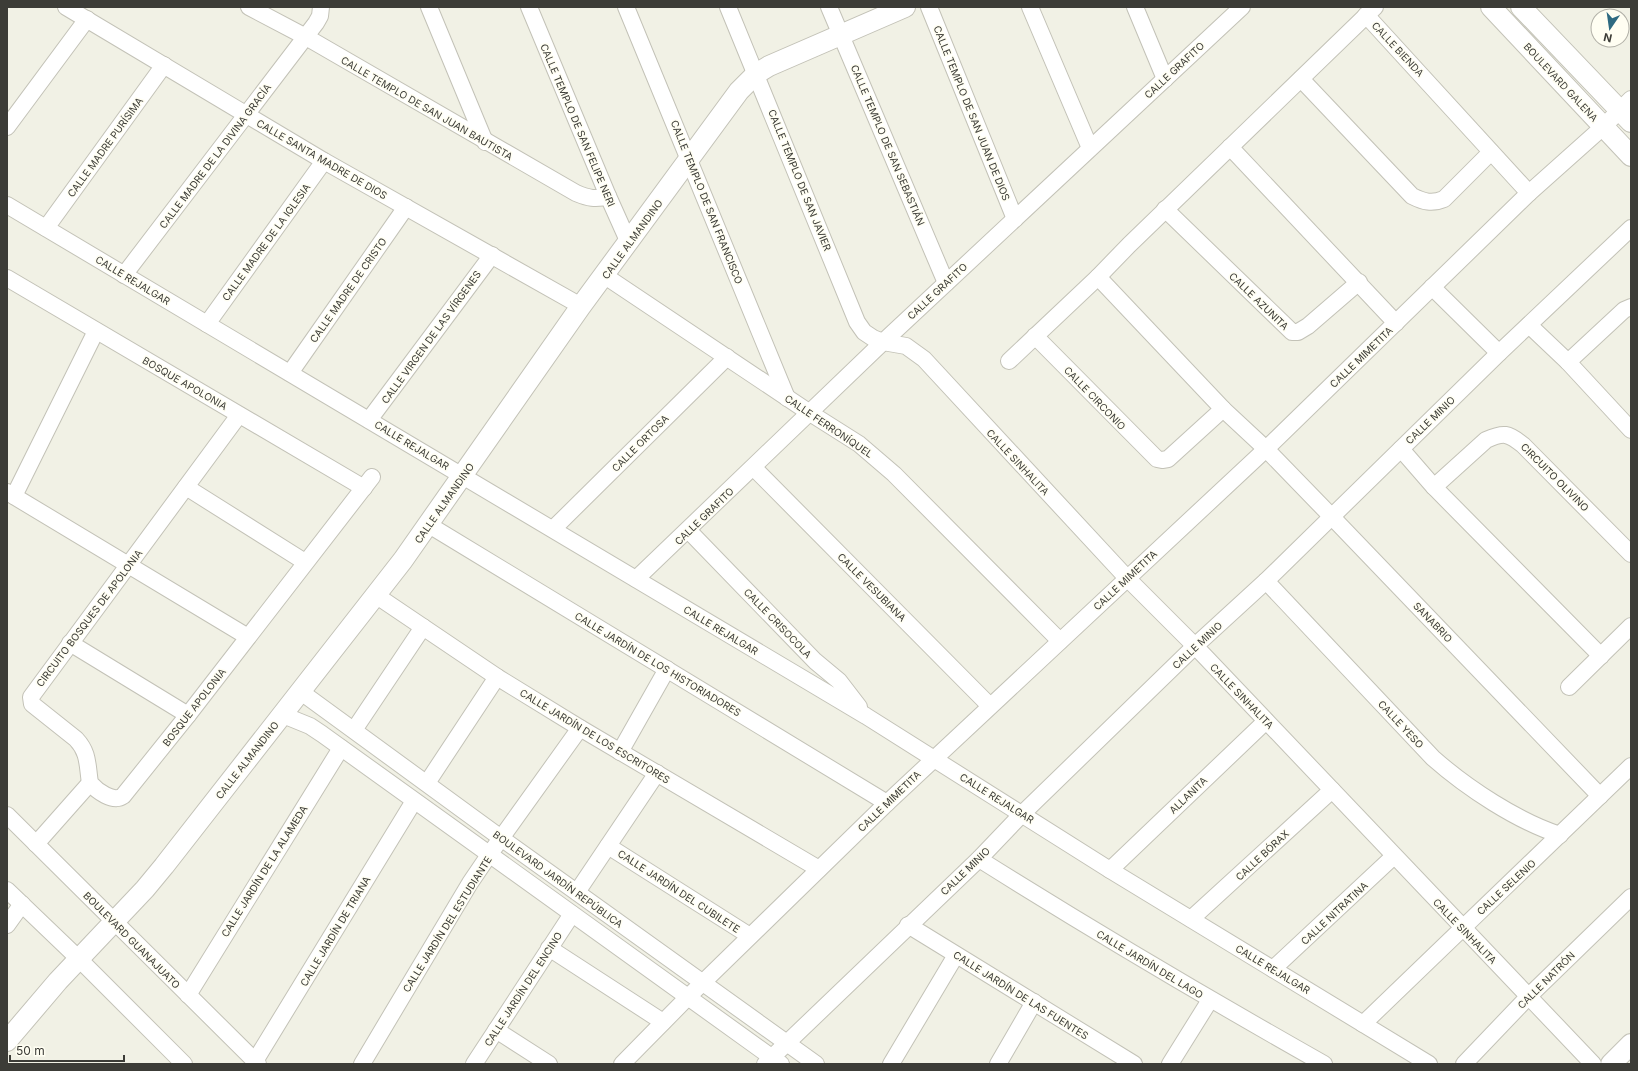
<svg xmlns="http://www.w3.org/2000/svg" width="1638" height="1071" viewBox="0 0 1638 1071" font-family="Inter,sans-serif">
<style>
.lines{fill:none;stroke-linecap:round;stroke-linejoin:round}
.minor-casing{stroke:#c3c2b7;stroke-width:18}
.tertiary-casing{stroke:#c3c2b7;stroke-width:22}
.minor{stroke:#fff;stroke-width:16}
.tertiary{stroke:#fff;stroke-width:20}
.labels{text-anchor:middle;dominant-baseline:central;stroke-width:3;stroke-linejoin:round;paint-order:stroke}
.street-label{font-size:10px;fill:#3c3c37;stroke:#fffef2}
</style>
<rect width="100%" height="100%" fill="#f1f1e5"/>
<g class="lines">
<g class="minor-casing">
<g id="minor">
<polyline points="66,7 324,161 581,306"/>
<path d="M 249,7 L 306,37 L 576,193 C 588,198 596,200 608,196"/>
<polyline points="429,7 485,142"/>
<polyline points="529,7 608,196 629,243"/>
<polyline points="626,7 787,398"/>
<polyline points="728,7 857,322 864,332 873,338 883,342 906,346 924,359 1127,578 1195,646 1593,1064"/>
<polyline points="829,7 946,283"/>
<polyline points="929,7 1015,219"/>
<polyline points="1030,7 1090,148"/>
<polyline points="1135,7 1165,79"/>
<polyline points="1366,15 1529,193"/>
<path d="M 1301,79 L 1412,196 C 1424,202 1432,204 1444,199 L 1491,152"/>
<polyline points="7,127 87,19"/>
<polyline points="1230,147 1396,323"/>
<polyline points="7,205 866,716 1110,870 1429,1064"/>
<polyline points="1165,209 1292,332 1298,332 1308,326 1359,282"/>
<polyline points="46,228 164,65"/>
<polyline points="124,275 316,23 320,16 321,7"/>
<polyline points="605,276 810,413 859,444 894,474 1060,641"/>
<polyline points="1098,277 1223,409 1266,449 1332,517 1600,796"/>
<polyline points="7,278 364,488"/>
<polyline points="1432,287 1499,353"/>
<polyline points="207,324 324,161"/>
<polyline points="1529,325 1568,362 1631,430"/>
<polyline points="1035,336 1157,459 1162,460 1168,459 1223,409"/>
<polyline points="1009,361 1098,277 1129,245 1375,7"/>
<polyline points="1568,362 1624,310 1631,307"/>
<polyline points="290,373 406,207"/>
<path d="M 239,415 L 31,697 L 32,704 L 76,739 C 89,753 87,764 90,783 C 97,791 113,803 123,796 L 188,715 L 372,477"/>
<polyline points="369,420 492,255"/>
<polyline points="1401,449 1434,487 1601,656"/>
<polyline points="754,468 990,706"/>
<polyline points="186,487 305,562"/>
<path d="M 1434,487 L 1486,440 C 1504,432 1508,433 1523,445 L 1631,554"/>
<polyline points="7,492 248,637"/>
<polyline points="14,496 96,331"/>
<polyline points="429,525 887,803"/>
<polyline points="553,529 727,357"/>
<polyline points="688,530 815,661 839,681 859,707"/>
<polyline points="636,579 883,342 1242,7"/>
<path d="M 1266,581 L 1433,758 C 1467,788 1517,821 1560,835"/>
<polyline points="377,596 497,677 580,728 819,869"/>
<polyline points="70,643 188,715"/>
<polyline points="1569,687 1631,626"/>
<polyline points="301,692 501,838 816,1064"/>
<polyline points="283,715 310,726 322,734 781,1064"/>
<polyline points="354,730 423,627"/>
<polyline points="620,752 667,669"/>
<polyline points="427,783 497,677"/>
<polyline points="7,815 258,1064"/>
<polyline points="36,844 90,783"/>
<polyline points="608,846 750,936"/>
<path d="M 979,859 C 1092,930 1207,998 1324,1064"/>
<polyline points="1110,870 1266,721"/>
<polyline points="7,890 79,959 184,1064"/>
<polyline points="577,892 657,773"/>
<polyline points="1191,919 1332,790"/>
<polyline points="7,925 22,904"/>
<polyline points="908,925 1134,1064"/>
<polyline points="549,948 663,1022"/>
<polyline points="1273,969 1394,856"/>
<polyline points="188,995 341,748"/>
<polyline points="1363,1024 1631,766"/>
<polyline points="496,1030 549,1064"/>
<polyline points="255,1061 414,801"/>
<polyline points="362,1064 470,883 489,855 580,728"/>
<polyline points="474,1064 572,914"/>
<polyline points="622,1064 688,997 887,803 1266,449 1529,193 1603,127 1631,99"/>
<polyline points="765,1064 979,859 1022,814 1195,646 1266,581 1499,353 1631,228"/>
<polyline points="891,1064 956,955"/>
<polyline points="998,1064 1034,1002"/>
<polyline points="1170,1064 1210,1000"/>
<polyline points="1464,1064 1528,997 1631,897"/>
</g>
</g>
<g class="tertiary-casing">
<g id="tertiary">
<polyline points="1491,7 1631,156"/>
<polyline points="1521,7 1631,122"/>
<polyline points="7,1041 58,981 145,889 164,866 403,560 581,306 739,91 756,74 769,66 905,7"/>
<polyline points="1611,1064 1631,1044"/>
</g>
</g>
<use href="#minor" class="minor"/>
<use href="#tertiary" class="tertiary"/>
</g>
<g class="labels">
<g class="street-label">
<text transform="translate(1398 49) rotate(47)">CALLE BIENDA</text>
<text transform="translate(1174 70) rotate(-43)">CALLE GRAFITO</text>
<text transform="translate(1561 82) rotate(47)">BOULEVARD GALENA</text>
<text transform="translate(427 108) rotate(30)">CALLE TEMPLO DE SAN JUAN BAUTISTA</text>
<text transform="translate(972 113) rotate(68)">CALLE TEMPLO DE SAN JUAN DE DIOS</text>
<text transform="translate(578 125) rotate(67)">CALLE TEMPLO DE SAN FELIPE NERI</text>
<text transform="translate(888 145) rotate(67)">CALLE TEMPLO DE SAN SEBASTIÁN</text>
<text transform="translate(105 147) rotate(-54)">CALLE MADRE PURÍSIMA</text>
<text transform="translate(215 156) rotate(-53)">CALLE MADRE DE LA DIVINA GRACÍA</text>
<text transform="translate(322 159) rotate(30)">CALLE SANTA MADRE DE DIOS</text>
<text transform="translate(800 180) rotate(68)">CALLE TEMPLO DE SAN JAVIER</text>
<text transform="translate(707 202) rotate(68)">CALLE TEMPLO DE SAN FRANCISCO</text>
<text transform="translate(632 239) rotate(-54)">CALLE ALMANDINO</text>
<text transform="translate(266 242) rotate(-54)">CALLE MADRE DE LA IGLESIA</text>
<text transform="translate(133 280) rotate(31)">CALLE REJALGAR</text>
<text transform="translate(348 290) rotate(-55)">CALLE MADRE DE CRISTO</text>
<text transform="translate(937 291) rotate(-43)">CALLE GRAFITO</text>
<text transform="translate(1259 301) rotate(44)">CALLE AZUNITA</text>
<text transform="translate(431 337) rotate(-54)">CALLE VIRGEN DE LAS VÍRGENES</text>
<text transform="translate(1361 357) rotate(-44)">CALLE MIMETITA</text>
<text transform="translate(185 383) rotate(30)">BOSQUE APOLONIA</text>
<text transform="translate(1095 398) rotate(46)">CALLE CIRCONIO</text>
<text transform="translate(1430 420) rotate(-44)">CALLE MINIO</text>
<text transform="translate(829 426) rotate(34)">CALLE FERRONÍQUEL</text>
<text transform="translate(640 443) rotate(-45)">CALLE ORTOSA</text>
<text transform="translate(412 445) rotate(31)">CALLE REJALGAR</text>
<text transform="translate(1018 462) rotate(47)">CALLE SINHALITA</text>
<text transform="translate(1555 477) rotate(45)">CIRCUITO OLIVINO</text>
<text transform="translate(444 503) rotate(-55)">CALLE ALMANDINO</text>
<text transform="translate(704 516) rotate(-44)">CALLE GRAFITO</text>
<text transform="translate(1125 580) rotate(-43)">CALLE MIMETITA</text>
<text transform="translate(872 587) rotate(45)">CALLE VESUBIANA</text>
<text transform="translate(89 618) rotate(-53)">CIRCUITO BOSQUES DE APOLONIA</text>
<text transform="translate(1433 622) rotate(46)">SANABRIO</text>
<text transform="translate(778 623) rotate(46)">CALLE CRISOCOLA</text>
<text transform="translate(721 630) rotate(31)">CALLE REJALGAR</text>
<text transform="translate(1197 645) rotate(-43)">CALLE MINIO</text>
<text transform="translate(658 664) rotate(31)">CALLE JARDÍN DE LOS HISTORIADORES</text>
<text transform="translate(1242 696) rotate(46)">CALLE SINHALITA</text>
<text transform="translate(194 707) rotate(-52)">BOSQUE APOLONIA</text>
<text transform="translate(1401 724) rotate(47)">CALLE YESO</text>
<text transform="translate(595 736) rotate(31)">CALLE JARDÍN DE LOS ESCRITORES</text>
<text transform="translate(247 760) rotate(-52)">CALLE ALMANDINO</text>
<text transform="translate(1188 795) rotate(-44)">ALLANITA</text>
<text transform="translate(997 798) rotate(32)">CALLE REJALGAR</text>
<text transform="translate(889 801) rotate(-44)">CALLE MIMETITA</text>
<text transform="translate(1262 855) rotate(-43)">CALLE BÓRAX</text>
<text transform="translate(264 871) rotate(-58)">CALLE JARDÍN DE LA ALAMEDA</text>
<text transform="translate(965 871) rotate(-44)">CALLE MINIO</text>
<text transform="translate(558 879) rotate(36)">BOULEVARD JARDÍN REPÚBLICA</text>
<text transform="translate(1506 887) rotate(-43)">CALLE SELENIO</text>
<text transform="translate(679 891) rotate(33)">CALLE JARDÍN DEL CUBILETE</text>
<text transform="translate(1334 913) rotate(-43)">CALLE NITRATINA</text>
<text transform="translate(447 924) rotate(-58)">CALLE JARDÍN DEL ESTUDIANTE</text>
<text transform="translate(335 931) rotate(-59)">CALLE JARDÍN DE TRIANA</text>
<text transform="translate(1465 931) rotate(46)">CALLE SINHALITA</text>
<text transform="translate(132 940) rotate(45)">BOULEVARD GUANAJUATO</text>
<text transform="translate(1150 964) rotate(31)">CALLE JARDÍN DEL LAGO</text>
<text transform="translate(1273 969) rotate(31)">CALLE REJALGAR</text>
<text transform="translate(1546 980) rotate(-45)">CALLE NATRÓN</text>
<text transform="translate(523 989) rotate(-57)">CALLE JARDÍN DEL ENCINO</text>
<text transform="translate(1021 995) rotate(32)">CALLE JARDÍN DE LAS FUENTES</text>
</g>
</g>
<rect width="1638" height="1071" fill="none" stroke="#3c3c37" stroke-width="16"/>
<g transform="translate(1610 28) rotate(193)"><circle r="19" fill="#fffef2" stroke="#b1b0a7"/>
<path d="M0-3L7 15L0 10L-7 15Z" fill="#2e6a81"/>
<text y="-6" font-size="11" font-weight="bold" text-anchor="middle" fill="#3c3c37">N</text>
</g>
<path d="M10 1055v6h114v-6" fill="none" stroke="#3c3c37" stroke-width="2"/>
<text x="16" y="1055" font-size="12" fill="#3c3c37" stroke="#fffef2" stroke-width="3" paint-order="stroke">50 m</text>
</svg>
